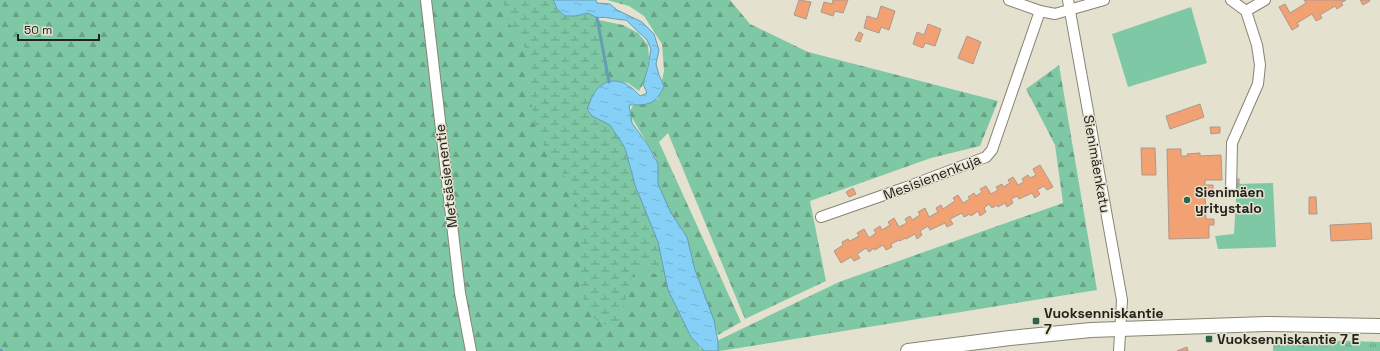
<svg xmlns="http://www.w3.org/2000/svg" width="1380" height="351" viewBox="0 0 1380 351" font-family="'Space Grotesk',sans-serif">
<style>
.grass{fill:url(#grass-tufts)}
.forest{fill:url(#forest-firs)}
.wetland{fill:url(#wetland-marsh)}
.pitch{fill:#7fc8a5}
.water{fill:url(#water-ripples);stroke:#679cb4}
.lines{fill:none;stroke-linecap:round;stroke-linejoin:round}
.stream{stroke:#679cb4;stroke-width:3}
.building{fill:#f2a172;stroke:#aa9990}
.street-casing{stroke:#878474;stroke-width:12}
.secondary-casing{stroke:#878474;stroke-width:16}
.street{stroke:#fff;stroke-width:10}
.secondary{stroke:#fff;stroke-width:14}
.poi-dot{fill:#2f6449;stroke:#e4e1cf;stroke-width:1.5}
.labels{text-anchor:middle;dominant-baseline:central;stroke-width:3;stroke-linejoin:round;paint-order:stroke}
.street-label{font-size:14px;fill:#22211b;stroke:#e4e1cf}
.poi-label{font-size:14px;font-weight:bold;fill:#22211b;stroke:#e4e1cf;text-anchor:start}
</style>
<defs>
<pattern id="grass-tufts" width="24" height="20" patternUnits="userSpaceOnUse"><rect width="24" height="20" fill="#7fc8a5"/><path d="M3 7l-1-3M5 7V3M7 7l1-3M15 17l-1-3M17 17v-4M19 17l1-3" fill="none" stroke="#68a286"/></pattern>
<pattern id="forest-firs" width="22" height="20" patternUnits="userSpaceOnUse"><rect width="22" height="20" fill="#7fc8a5"/><path d="M5 1l3.5 6h-7zM16 11l3.5 6h-7z" fill="#68a286"/></pattern>
<pattern id="wetland-marsh" width="20" height="14" patternUnits="userSpaceOnUse"><rect width="20" height="14" fill="#7fc8a5"/><path d="M1 5h8M5 5V1M11 12h8M15 12V8" fill="none" stroke="#68a286"/></pattern>
<pattern id="water-ripples" width="26" height="14" patternUnits="userSpaceOnUse"><rect width="26" height="14" fill="#85d0f6"/><path d="M2 4q2-2 4 0t4 0M15 11q2-2 4 0t4 0" fill="none" stroke="#73b2d2"/></pattern>
</defs>
<rect width="100%" height="100%" fill="#e4e1cf"/>
<polygon class="grass" points="1273,339 1380,342 1380,351 1273,351"/>
<g class="forest">
<polygon points="0,0 551,0 594,19 623,25 638,33 648,45 649,58 645,81 639,91 628,83 606,81 700,349 839,282 1063,203 1055,145 1026,89 1059,65 1097,290 720,351 5,351 0,349"/>
<polygon points="607,0 730,0 750,24 808,52 998,101 980,146 931,158 810,201 826,281 745,319 668,133 659,142 741,322 718,335 691,261 663,209 655,169 656,158 629,113 634,104 658,99 664,71 662,44 644,16 629,6"/>
</g>
<polygon class="wetland" points="503,0 553,0 576,16 588,13 597,18 609,82 605,84 592,116 610,125 625,148 635,185 658,242 665,276 651,273 644,267 634,271 619,321 613,329 596,320 588,310 579,288 582,218 573,196 561,170 547,153 536,128 531,102 528,52 509,23"/>
<g class="pitch">
<polygon points="1191,7 1207,63 1128,87 1112,34"/>
<polygon points="1273,183 1276,247 1218,249 1215,236 1234,234 1237,184"/>
</g>
<path class="water" d="M 553,0 L 596,0 L 597,3 L 610,4 L 617,10 L 642,22 L 654,34 L 659,50 L 656,64 L 659,75 L 664,86 C 656,105 648,105 629,105 L 632,123 L 648,145 L 658,164 L 658,184 L 671,213 L 687,237 L 695,270 L 714,320 L 718,342 L 718,351 L 704,351 L 691,337 L 668,290 L 658,242 L 635,185 L 625,148 L 610,125 L 592,116 L 587,109 C 590,103 592,94 597,89 C 612,74 628,82 640,96 L 647,93 L 643,84 L 648,67 L 651,49 L 647,40 L 626,20 C 615,20 607,16 597,18 L 588,13 L 576,16 L 565,16 L 557,9 Z"/>
<g class="lines">
<g class="stream">
<polyline points="597,18 609,82"/>
<polyline points="0,350 2,351"/>
</g>
</g>
<g class="building">
<polygon points="799,0 811,2 806,19 794,15"/>
<polygon points="833,0 848,0 843,13 835,11 833,16 821,12 824,2 832,4"/>
<polygon points="1304,0 1346,0 1341,3 1343,5 1337,9 1335,6 1320,15 1322,18 1316,21 1312,14 1297,23 1299,26 1292,30 1279,7 1285,4 1290,13 1306,3"/>
<polygon points="1360,0 1369,0 1370,1 1363,5"/>
<polygon points="881,6 895,11 889,30 881,27 879,33 864,28 867,16 877,19"/>
<polygon points="928,24 941,29 935,46 925,43 923,48 913,44 917,32 924,35"/>
<polygon points="859,32 863,34 860,42 855,40"/>
<polygon points="967,36 981,42 973,64 958,58"/>
<polygon points="1200,104 1204,117 1170,129 1166,116"/>
<polygon points="1210,127 1220,127 1220,133 1211,134"/>
<polygon points="1141,148 1155,148 1156,175 1142,175"/>
<polygon points="1167,149 1181,149 1181,156 1188,156 1187,154 1200,153 1200,156 1221,155 1222,180 1205,180 1205,185 1213,185 1213,192 1205,192 1206,219 1214,219 1214,225 1209,225 1209,238 1169,239"/>
<polygon points="1040,165 1053,187 1047,190 1044,186 1037,190 1040,194 1035,198 1032,193 1019,199 1017,196 1011,199 1013,203 1007,207 1005,203 998,207 997,205 992,208 989,204 984,208 986,212 980,216 978,211 971,216 970,214 964,217 962,213 950,219 953,224 947,227 945,223 930,230 928,226 920,231 922,235 917,239 915,234 906,239 905,238 900,241 899,240 891,244 892,247 886,250 883,245 875,250 874,248 869,252 866,248 857,254 860,258 854,261 851,257 841,263 834,251 843,245 842,242 848,239 850,241 859,236 857,233 864,229 869,238 876,233 874,230 880,226 882,230 890,225 888,222 894,218 899,227 907,223 905,219 910,216 912,220 920,215 918,212 925,208 929,217 938,212 936,208 941,205 943,209 955,201 953,198 958,195 963,203 970,199 968,197 974,193 976,196 982,192 980,189 986,186 991,194 998,190 996,187 1002,184 1003,187 1010,183 1008,180 1013,177 1018,185 1024,182 1022,179 1028,175 1030,178 1036,175 1033,169"/>
<rect x="1235" y="179" width="4" height="5"/>
<polygon points="853,188 856,194 849,197 846,192"/>
<polygon points="1309,197 1316,197 1317,214 1309,214"/>
<polygon points="1371,223 1372,239 1331,241 1330,225"/>
<polygon points="1187,347 1188,351 1177,351"/>
</g>
<g class="lines">
<g class="street-casing">
<g id="street">
<polyline points="426,0 460,293 471,351"/>
<polyline points="1009,0 1040,11 1055,14 1104,0"/>
<polyline points="1068,0 1122,300 1119,351"/>
<polyline points="1231,0 1246,11 1265,0"/>
<polyline points="1231,192 1232,143 1258,84 1260,65 1257,45 1246,11"/>
<polyline points="821,217 904,188 986,157 992,150 1040,11"/>
</g>
</g>
<g class="secondary-casing">
<polyline id="secondary" points="908,351 1010,338 1091,330 1266,324 1380,326"/>
</g>
<use href="#street" class="street"/>
<use href="#secondary" class="secondary"/>
</g>
<g class="poi-dot">
<circle cx="1187" cy="200" r="4"/>
<rect x="1032" y="317" width="8" height="8" rx="2"/>
<rect x="1205" y="335" width="8" height="8" rx="2"/>
</g>
<g class="labels">
<g class="street-label">
<text transform="translate(1097 164) rotate(80)">Sienimäenkatu</text>
<text transform="translate(446 176) rotate(-97)">Metsäsienentie</text>
<text transform="translate(932 177) rotate(-21)">Mesisienenkuja</text>
</g>
<g class="poi-label">
<text x="1195" y="192">Sienimäen<tspan x="1195" dy="16">yritystalo</tspan></text>
<text x="1044" y="313">Vuoksenniskantie<tspan x="1044" dy="16">7</tspan></text>
<text x="1217" y="339">Vuoksenniskantie 7 E</text>
</g>
</g>
<path d="M18 34v6h81v-6" fill="none" stroke="#22211b" stroke-width="2"/>
<text x="24" y="34" font-size="12" fill="#22211b" stroke="#e4e1cf" stroke-width="3" paint-order="stroke">50 m</text>
</svg>
